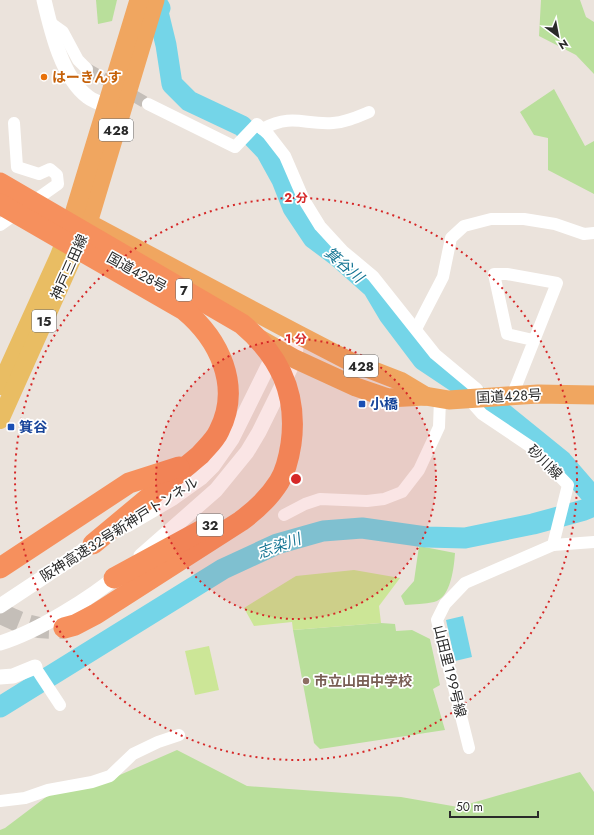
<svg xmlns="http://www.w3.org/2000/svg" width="594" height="835" viewBox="0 0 594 835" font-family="Jost,'Noto Sans JP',sans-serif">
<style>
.green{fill:#b9df9b}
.pitch{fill:#cce697}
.water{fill:#74d5e8}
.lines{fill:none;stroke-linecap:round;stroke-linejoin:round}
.river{stroke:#74d5e8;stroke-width:21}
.minor-tunnel{stroke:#c4beb8;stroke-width:12;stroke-dasharray:12 6;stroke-linecap:butt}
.motorway-tunnel{stroke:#c4beb8;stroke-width:21;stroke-dasharray:21 10;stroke-linecap:butt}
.minor{stroke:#fff;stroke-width:12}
.tertiary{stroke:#fff;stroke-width:15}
.primary{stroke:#e9bd63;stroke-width:18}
.trunk{stroke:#f0a660;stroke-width:19}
.motorway{stroke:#f6905d;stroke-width:21}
.ring{fill:none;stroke:#d62828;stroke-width:2;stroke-dasharray:2 4}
.food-dot{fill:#e8710a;stroke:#fff;stroke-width:1.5}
.transit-dot{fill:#1a4fb4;stroke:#fff;stroke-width:1.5}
.education-dot{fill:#8d6e63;stroke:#fff;stroke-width:1.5}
.labels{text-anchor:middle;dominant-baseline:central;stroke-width:3.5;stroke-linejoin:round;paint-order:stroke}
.shield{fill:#fff;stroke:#6a6a6a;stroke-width:1}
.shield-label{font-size:13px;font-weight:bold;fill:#2a2a2a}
.food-label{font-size:14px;font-weight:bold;fill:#c56008;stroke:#fff;text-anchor:start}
.street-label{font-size:14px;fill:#2a2a2a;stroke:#fff}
.transit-label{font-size:14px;font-weight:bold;fill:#164399;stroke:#fff;text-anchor:start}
.education-label{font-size:14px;font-weight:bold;fill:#785e54;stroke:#fff;text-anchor:start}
.water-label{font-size:15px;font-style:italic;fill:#147493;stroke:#fff}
.centre{fill:#d62828;stroke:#fff;stroke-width:2}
.ring-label{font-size:12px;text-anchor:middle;font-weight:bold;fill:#d62828;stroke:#fff;stroke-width:3.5;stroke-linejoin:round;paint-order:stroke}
</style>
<rect width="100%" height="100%" fill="#ebe3dc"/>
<g class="green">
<polygon points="96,0 117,0 112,21 98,24"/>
<polygon points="541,0 580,0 586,17 594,22 594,74 576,55 539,36"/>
<polygon points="554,89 585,146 594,141 594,194 548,170 548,138 534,135 520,112"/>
<path d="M 419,546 L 455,553 C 454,567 451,598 434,602 C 425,604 414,604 405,605 L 401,596 L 414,581 Z"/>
<polygon points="381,623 395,624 396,631 412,630 430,639 440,685 433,689 445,730 320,749 314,743 293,630"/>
<polygon points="177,750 247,786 401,797 458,807 580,772 594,792 594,835 0,835 0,830 5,828 54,791 90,788"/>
</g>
<g class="pitch">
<polygon points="354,570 400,578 379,606 381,623 293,630 292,622 254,626 244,608 296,576"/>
<polygon points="209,646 219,690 195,695 185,651"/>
</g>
<polygon class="water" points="463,616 472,657 455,661 446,620"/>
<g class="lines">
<g class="river">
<polyline points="155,0 160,8 158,12 166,45 172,84 189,101 242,126 266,151 282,180 293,208 313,238 337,256 373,288 389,315 423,360 504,414 562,461 594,498"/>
<polyline points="0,707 223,569 277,544 323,531 362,528 426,537 465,538 533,524 584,510 594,506"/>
</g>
<polyline class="minor-tunnel" points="87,69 148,104"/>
<path class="motorway-tunnel" d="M 0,613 C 25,625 36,630 64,628"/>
<g class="minor">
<polyline points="49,22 63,32 78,60 87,69"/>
<polyline points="148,104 235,147 257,124 268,134 285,156 304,200 320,226 343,251 373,276 435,354 477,389 474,405 482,414 531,447 568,485 553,545 465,583 445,604 437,620 469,748"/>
<path d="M 262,129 C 294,113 303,125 333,123 C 346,122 357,117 369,112"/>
<polyline points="0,225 58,184 57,175 50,169 39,174 17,167 14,123"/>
<polyline points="416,329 443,277 451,238 464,226 491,219 524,219 555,224 584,234 594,233"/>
<polyline points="512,396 557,283 507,274 494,274 507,334 533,340"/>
<polyline points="284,515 305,504 320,499 367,501 384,499 402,492 419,470 439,427 440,399"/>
<polyline points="553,545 594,542"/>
<polyline points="35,667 60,705"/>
<polyline points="0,801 25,798 48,790 92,782 110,776 133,754 158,742 179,735"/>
</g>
<g class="tertiary">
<path d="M 44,0 C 51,30 62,78 88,97 C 93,101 102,104 108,106"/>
<polyline points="127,525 173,498 201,478 213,466 232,439 277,348 297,334"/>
<polyline points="141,556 216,490 247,452 259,432 295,359 297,334"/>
<polyline points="0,606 101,539"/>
<path d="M 0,643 C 37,632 91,598 121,573"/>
<polyline points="0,677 13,676 35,667"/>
</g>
<g class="primary">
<polyline points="0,386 58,258 70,228"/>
<polyline points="0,420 82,237"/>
</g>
<g class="trunk">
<polyline points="155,0 88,223 297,334 351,362 400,381 425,396"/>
<polyline points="77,237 70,227 139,0"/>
<polyline points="258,338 295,359 356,387 388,398 425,396 449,400 538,394 594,395"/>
</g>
<g class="motorway">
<path d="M 0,183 L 242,324 C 280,356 298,394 291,444 C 289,457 286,471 279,482 C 269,498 256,510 241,521 L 96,614 L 75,625 L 64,628"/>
<path d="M 0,204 L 184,310 C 219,339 242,386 219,431 C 215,440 207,447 200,455 L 93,544"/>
<polyline points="0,568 129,483 179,467"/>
<polyline points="114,578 204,529"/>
</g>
</g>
<circle cx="296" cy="479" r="140" fill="#d62828" fill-opacity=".12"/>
<g class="ring">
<circle cx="296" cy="479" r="140"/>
<circle cx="296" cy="479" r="281"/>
</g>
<circle class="food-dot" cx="44" cy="77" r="4"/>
<g class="transit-dot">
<rect x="358" y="400" width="8" height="8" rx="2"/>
<rect x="7" y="423" width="8" height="8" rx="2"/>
</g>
<circle class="education-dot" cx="306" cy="681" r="4"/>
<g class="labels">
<g class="shield">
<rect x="99" y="119" width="34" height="22" rx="3"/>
<rect x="176" y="279" width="16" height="22" rx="3"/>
<rect x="32" y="310" width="24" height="22" rx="3"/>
<rect x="344" y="355" width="34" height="22" rx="3"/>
<rect x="197" y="514" width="26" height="22" rx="3"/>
</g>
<g class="shield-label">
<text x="116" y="130">428</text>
<text x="184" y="290">7</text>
<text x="44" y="321">15</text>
<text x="361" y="366">428</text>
<text x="210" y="525">32</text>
</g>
<g class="food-label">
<text x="52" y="77">はーきんす</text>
</g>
<g class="street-label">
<text transform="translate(69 267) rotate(-66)">神戸三田線</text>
<text transform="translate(137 272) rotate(29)">国道428号</text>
<text transform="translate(509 396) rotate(-3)">国道428号</text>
<text transform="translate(545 462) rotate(44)">砂川線</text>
<text transform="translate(119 529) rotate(-32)">阪神高速32号新神戸トンネル</text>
<text transform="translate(450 671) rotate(76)">山田里１９９号線</text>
</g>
<g class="transit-label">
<text x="370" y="404">小橋</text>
<text x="19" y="427">箕谷</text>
</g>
<g class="education-label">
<text x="314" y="681">市立山田中学校</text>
</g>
<g class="water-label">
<text transform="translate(344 265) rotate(40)">箕谷川</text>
<text transform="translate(279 546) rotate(-20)">志染川</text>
</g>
</g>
<circle cx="296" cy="479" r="6" class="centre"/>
<g class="ring-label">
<text x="296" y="202">2 分</text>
<text x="296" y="343">1 分</text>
</g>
<g transform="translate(558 36) rotate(148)" stroke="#ffffff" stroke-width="3" paint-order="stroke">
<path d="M0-3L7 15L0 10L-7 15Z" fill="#2a2a2a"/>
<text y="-6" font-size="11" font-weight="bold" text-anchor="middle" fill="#2a2a2a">N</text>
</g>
<path d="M450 811v6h88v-6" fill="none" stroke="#2a2a2a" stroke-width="2"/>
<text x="456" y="811" font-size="12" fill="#2a2a2a" stroke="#ffffff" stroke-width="3" paint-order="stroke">50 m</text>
</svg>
